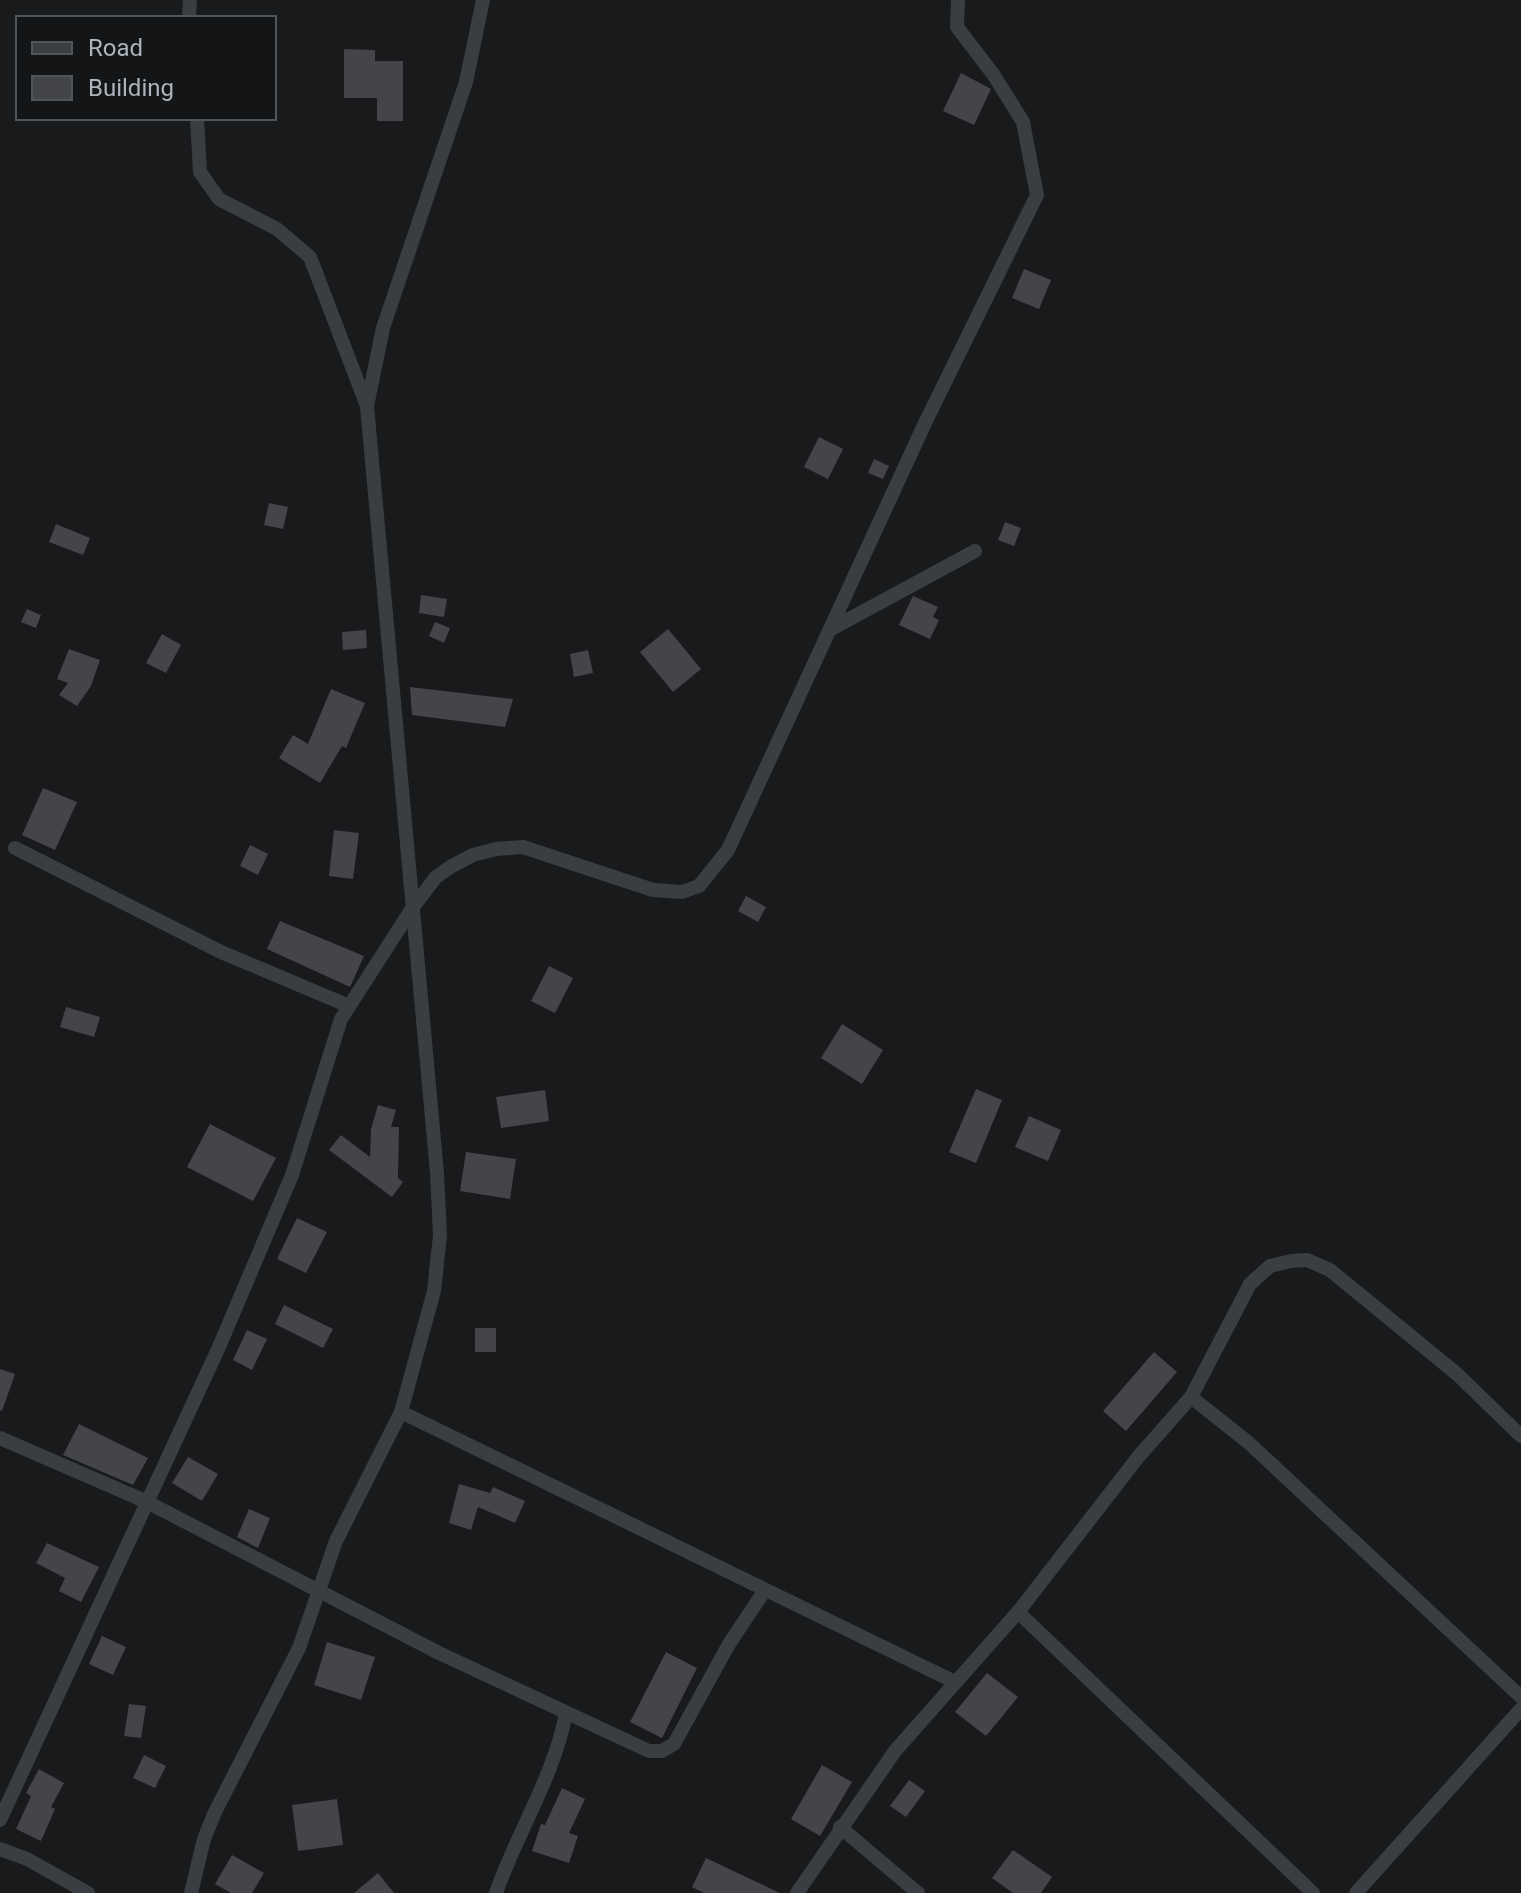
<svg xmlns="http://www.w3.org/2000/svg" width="1521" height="1893" viewBox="0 0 1521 1893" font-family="Roboto,sans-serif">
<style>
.building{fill:#434549}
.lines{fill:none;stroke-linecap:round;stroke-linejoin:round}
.minor{stroke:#3a3d41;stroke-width:14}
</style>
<rect width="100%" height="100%" fill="#191a1c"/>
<g class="building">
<polygon points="344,49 375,50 375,61 403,61 403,121 377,121 377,98 344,98"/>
<polygon points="961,73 991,89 974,125 943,111"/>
<polygon points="1024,269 1051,280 1039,309 1012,298"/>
<polygon points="819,437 843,449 828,479 804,467"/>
<polygon points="874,459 889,466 883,479 868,473"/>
<polygon points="269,503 288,507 283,529 264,525"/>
<polygon points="1005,522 1021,528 1014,546 998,540"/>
<polygon points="56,524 90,538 83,555 49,542"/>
<polygon points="421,595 447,599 444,617 419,613"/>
<polygon points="913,596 938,607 933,617 939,620 930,639 899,625"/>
<polygon points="27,609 41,615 36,628 21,622"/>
<polygon points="435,622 450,628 444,643 429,636"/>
<polygon points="668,629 701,669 673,692 640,652"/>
<polygon points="366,630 367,648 343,650 342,632"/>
<polygon points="162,634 181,645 166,673 146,663"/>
<polygon points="69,649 100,660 91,686 77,706 59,695 68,683 57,679"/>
<polygon points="588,650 593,673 574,677 570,654"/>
<polygon points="410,687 513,699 505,727 412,715"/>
<polygon points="331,689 365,703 346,748 342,746 320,783 279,758 293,735 308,744"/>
<polygon points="43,788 77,802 55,850 22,835"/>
<polygon points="334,830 359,833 353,879 329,876"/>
<polygon points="250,845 268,854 258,875 240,866"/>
<polygon points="746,896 766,907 758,922 738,911"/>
<polygon points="280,921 364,956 350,987 267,949"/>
<polygon points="549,966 573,978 555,1013 531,1001"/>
<polygon points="66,1007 100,1017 94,1037 60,1027"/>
<polygon points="842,1024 883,1050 862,1084 821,1058"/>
<polygon points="976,1089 1002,1100 976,1163 949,1152"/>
<polygon points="545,1090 549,1121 501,1128 496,1097"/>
<polygon points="378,1105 396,1110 391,1127 399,1127 398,1178 403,1182 392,1197 329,1150 341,1135 370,1157 371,1129"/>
<polygon points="1029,1116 1061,1130 1048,1161 1015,1147"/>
<polygon points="210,1124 276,1158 253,1201 187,1167"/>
<polygon points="466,1152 516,1159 510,1199 460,1191"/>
<polygon points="297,1218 327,1232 306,1273 277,1259"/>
<polygon points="284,1305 333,1329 323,1348 275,1324"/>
<rect x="475" y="1328" width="21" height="24"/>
<polygon points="247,1330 267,1339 252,1370 233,1360"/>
<polygon points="1154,1352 1177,1372 1126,1431 1103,1411"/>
<polygon points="0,1369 15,1374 2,1411 0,1410"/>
<polygon points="79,1424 148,1458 133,1485 63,1455"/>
<polygon points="188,1457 218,1474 202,1501 172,1483"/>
<polygon points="459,1484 490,1493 493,1487 525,1501 515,1523 478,1507 471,1530 449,1523"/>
<polygon points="249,1509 270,1518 258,1548 237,1537"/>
<polygon points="47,1543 99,1567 81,1602 59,1591 65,1578 36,1563"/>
<polygon points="102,1636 126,1647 113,1675 89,1664"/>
<polygon points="327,1642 375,1657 361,1700 314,1685"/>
<polygon points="666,1652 697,1668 662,1738 630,1722"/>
<polygon points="987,1673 1018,1697 986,1736 955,1712"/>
<polygon points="129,1704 146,1706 141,1738 124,1736"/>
<polygon points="144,1755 166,1766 155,1788 133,1778"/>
<polygon points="822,1765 852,1782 820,1836 791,1819"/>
<polygon points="39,1769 64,1783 51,1807 55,1809 41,1841 16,1829 31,1796 26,1793"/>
<polygon points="909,1780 925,1791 906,1817 890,1806"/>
<polygon points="562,1788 585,1799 569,1833 578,1836 569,1863 532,1851 541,1824 545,1825"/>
<polygon points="337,1799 343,1845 298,1851 292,1805"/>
<polygon points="1013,1850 1052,1877 1041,1893 1013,1893 992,1878"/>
<polygon points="232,1855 264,1873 252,1893 231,1893 215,1884"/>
<polygon points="706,1858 780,1893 704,1893 692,1887"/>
<polygon points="378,1873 394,1893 354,1893"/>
</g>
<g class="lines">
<g class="minor">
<polyline points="189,18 190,0"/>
<polyline points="197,118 200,172 219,199 277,229 310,257 367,406"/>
<polyline points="833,628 975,551"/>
<polyline points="15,848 221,952 349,1006"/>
<polyline points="1191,1397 1249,1443 1521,1697"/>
<polyline points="401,1412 955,1682"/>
<polyline points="0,1438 145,1501 439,1653 649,1751 662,1751 674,1744 729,1644 765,1590"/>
<polyline points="1018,1612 1313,1893"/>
<polyline points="0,1820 219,1347 292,1175 341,1019 413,907 436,877 452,866 473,855 496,849 523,847 653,890 682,892 699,886 728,850 925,423 1037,195 1023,122 993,74 957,27 958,0"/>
<polyline points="840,1827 918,1893"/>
<polyline points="0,1849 27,1859 88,1893"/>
<polyline points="191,1893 204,1839 215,1812 299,1648 336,1541 401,1412 434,1291 440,1235 437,1173 367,406 383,328 466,82 483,0"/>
<path d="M 496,1893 C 517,1832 554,1777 566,1713"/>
<polyline points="797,1893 895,1751 1018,1612 1139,1456 1191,1397 1250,1284 1270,1266 1291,1261 1307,1260 1330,1270 1457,1374 1521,1436"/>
<polyline points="1356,1893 1521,1709"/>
</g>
</g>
<rect x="16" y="16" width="260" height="104" fill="#141517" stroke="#505559" stroke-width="2"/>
<rect x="32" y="42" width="40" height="12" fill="#3a3d41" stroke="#505559" stroke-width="2"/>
<text x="88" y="56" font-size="24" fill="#abb4bc">Road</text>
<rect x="32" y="76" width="40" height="24" fill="#434549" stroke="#505559" stroke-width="2"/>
<text x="88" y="96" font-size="24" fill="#abb4bc">Building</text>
</svg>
